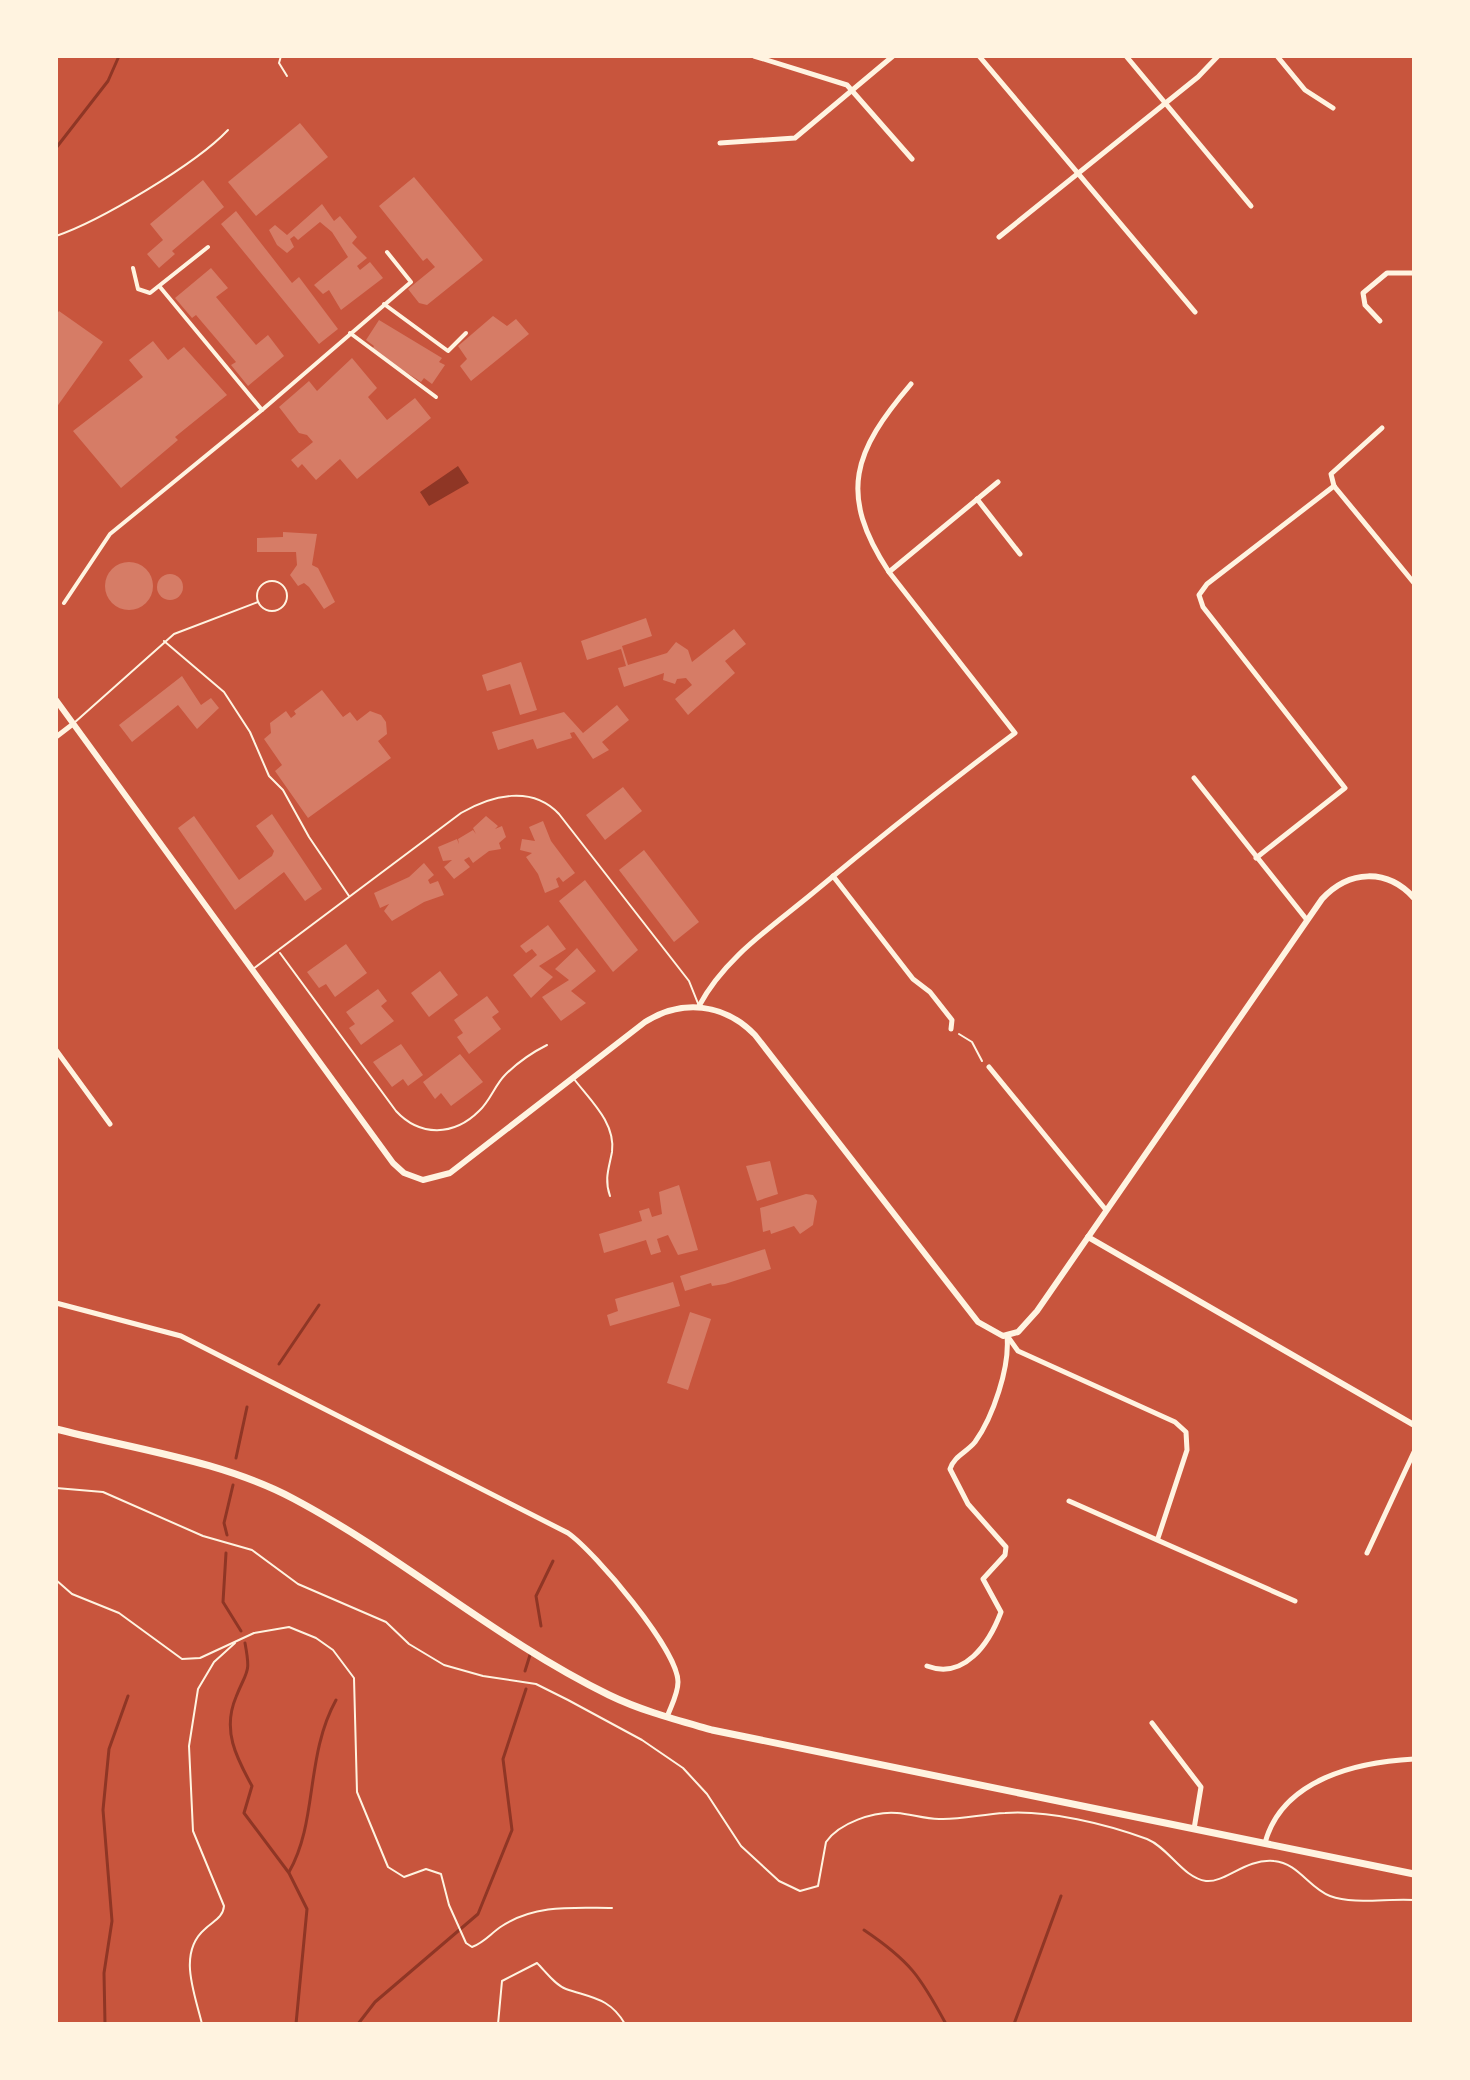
<svg xmlns="http://www.w3.org/2000/svg" width="1470" height="2080" viewBox="0 0 1470 2080" font-family="Arial,sans-serif">
<style>
.water{fill:#8f3625}
.lines{fill:none;stroke-linecap:round;stroke-linejoin:round}
.stream{stroke:#8f3625;stroke-width:3}
.building{fill:#d67c66}
.path{stroke:#fff3e0;stroke-width:2}
.service{stroke:#fff3e0;stroke-width:2}
.pedestrian{stroke:#fff3e0;stroke-width:4}
.minor{stroke:#fff3e0;stroke-width:5}
.tertiary{stroke:#fff3e0;stroke-width:6}
.secondary{stroke:#fff3e0;stroke-width:7}
</style>
<rect width="100%" height="100%" fill="#c8553d"/>
<polygon class="water" points="458,466 469,483 429,506 420,492"/>
<g class="lines">
<g class="stream">
<polyline points="56,148 108,81 119,56"/>
<polyline points="279,1364 319,1305"/>
<polyline points="236,1458 247,1407"/>
<polyline points="227,1535 224,1523 233,1485"/>
<polyline points="226,1553 223,1602 241,1631"/>
<polyline points="541,1626 536,1596 553,1561"/>
<path d="M 245,1643 C 251,1675 247,1669 236,1697 C 222,1730 236,1757 252,1786 L 244,1813 L 289,1873 L 307,1909 L 296,2024"/>
<polyline points="525,1671 530,1655"/>
<path d="M 289,1872 C 318,1822 305,1756 336,1700"/>
<path d="M 864,1930 C 910,1961 920,1976 946,2024"/>
<polyline points="105,2024 104,1973 112,1921 103,1810 109,1749 128,1696"/>
<polyline points="358,2024 375,2002 478,1914 512,1830 503,1759 526,1689"/>
<polyline points="1014,2024 1061,1896"/>
</g>
</g>
<g class="building">
<polygon points="300,123 328,157 256,216 228,182"/>
<polygon points="414,177 483,260 427,305 419,303 408,289 435,267 427,258 423,261 379,206"/>
<polygon points="203,180 224,207 172,251 175,254 159,268 147,254 163,240 150,224"/>
<polygon points="322,204 334,221 340,216 357,237 352,243 367,258 357,266 360,270 370,262 383,278 341,310 329,290 323,294 314,285 348,257 332,232 320,222 298,240 294,236 290,239 294,247 287,253 277,245 269,230 275,225 287,235"/>
<polygon points="236,211 292,283 299,277 338,329 319,344 221,224"/>
<polygon points="211,268 228,288 216,297 256,345 268,335 284,356 248,386 231,365 236,362 196,315 192,318 175,298"/>
<polygon points="59,311 103,342 56,408 56,315"/>
<polygon points="493,316 507,326 516,319 529,334 471,381 460,366 467,359 458,346"/>
<polygon points="379,320 442,358 439,362 445,365 432,384 424,378 421,382 372,350 374,346 366,340"/>
<polygon points="153,341 168,360 184,347 227,395 175,437 178,440 121,488 73,431 143,377 129,360"/>
<polygon points="352,358 377,388 368,397 387,420 415,398 431,418 357,479 340,459 316,480 302,464 298,468 291,460 313,442 307,435 299,433 279,407 309,381 317,391"/>
<polygon points="283,532 317,534 312,565 318,568 335,602 324,609 309,587 304,583 298,586 290,575 297,565 296,552 257,552 257,538 283,537"/>
<circle cx="129" cy="586" r="24"/>
<circle cx="170" cy="587" r="13"/>
<polygon points="646,618 652,636 622,646 628,665 667,653 676,642 688,650 692,662 734,629 746,644 725,661 735,673 688,715 675,699 692,685 686,678 677,679 675,684 663,680 664,673 624,687 618,668 626,666 621,649 587,660 581,641"/>
<polygon points="521,662 537,710 520,715 510,684 487,691 482,675"/>
<polygon points="182,676 201,705 211,698 219,708 197,729 178,705 132,742 119,725"/>
<polygon points="322,690 343,717 350,712 357,721 370,711 381,715 386,722 387,734 378,741 391,758 308,818 275,771 282,765 264,739 271,733 270,723 286,711 291,718 296,714 294,711"/>
<polygon points="617,705 629,720 602,742 609,750 593,759 574,732 570,733 572,738 537,749 533,739 498,750 492,732 564,712 583,733"/>
<polygon points="623,787 642,811 605,840 586,815"/>
<polygon points="272,814 322,889 305,901 284,872 235,910 178,828 194,816 239,880 272,856 274,851 256,826"/>
<polygon points="486,816 498,826 495,829 502,826 506,837 499,843 501,849 489,851 473,863 469,857 464,860 470,867 454,879 444,867 452,860 443,861 438,847 457,839 459,844 458,839 473,830 476,834 473,828"/>
<polygon points="543,821 551,841 575,873 563,882 559,877 556,879 559,887 545,893 538,874 526,857 532,853 520,850 522,839 535,841 529,827"/>
<polygon points="644,850 699,922 674,942 619,870"/>
<polygon points="424,863 434,875 428,880 430,884 438,881 444,895 424,902 392,921 384,911 389,904 380,908 374,893 409,877"/>
<polygon points="585,880 638,950 613,972 559,901"/>
<polygon points="548,925 566,949 539,966 553,977 531,998 513,975 537,955 532,949 526,953 520,946"/>
<polygon points="346,944 367,973 335,997 326,984 319,988 307,972"/>
<polygon points="577,948 596,971 571,991 586,1003 561,1021 542,997 569,980 555,969"/>
<polygon points="440,971 458,995 429,1017 411,993"/>
<polygon points="378,989 387,1001 381,1006 394,1021 361,1045 349,1028 355,1024 346,1012"/>
<polygon points="487,996 499,1012 492,1017 501,1029 469,1054 457,1037 463,1033 454,1020"/>
<polygon points="401,1044 423,1075 408,1086 403,1079 392,1087 373,1062"/>
<polygon points="460,1054 483,1082 451,1106 441,1093 435,1099 423,1082"/>
<polygon points="770,1161 778,1194 757,1201 746,1166"/>
<polygon points="679,1185 698,1250 678,1255 668,1235 657,1239 661,1252 651,1255 646,1240 604,1253 599,1234 642,1221 639,1211 649,1208 652,1217 662,1214 659,1192"/>
<polygon points="806,1194 813,1195 817,1201 813,1225 800,1234 794,1226 771,1234 770,1230 763,1232 760,1208"/>
<polygon points="765,1249 771,1269 725,1284 712,1286 711,1283 685,1291 680,1276"/>
<polygon points="673,1282 680,1306 610,1326 607,1315 618,1311 615,1299"/>
<polygon points="690,1312 711,1319 688,1390 667,1383"/>
</g>
<g class="lines">
<g class="path">
<polyline points="281,56 279,63 287,76"/>
<polyline points="959,1034 972,1042 982,1061"/>
<path d="M 56,1488 L 103,1492 L 203,1536 L 252,1550 L 298,1584 L 386,1622 L 409,1644 L 444,1665 L 483,1676 L 536,1684 L 568,1700 L 642,1740 L 683,1768 L 707,1794 L 741,1846 L 779,1881 L 800,1891 L 818,1886 L 826,1842 C 839,1823 874,1811 897,1813 C 911,1814 924,1819 939,1819 C 961,1820 982,1814 1005,1813 C 1049,1810 1106,1824 1147,1839 C 1169,1848 1183,1878 1206,1881 C 1225,1883 1246,1858 1274,1861 C 1298,1863 1309,1888 1330,1896 C 1354,1905 1388,1898 1414,1900"/>
<path d="M 56,1580 L 72,1594 L 119,1613 L 182,1659 L 200,1658 L 254,1633 L 289,1627 L 316,1638 L 333,1650 L 354,1678 L 357,1792 L 388,1867 L 404,1877 L 426,1869 L 441,1874 L 449,1905 L 466,1943 L 472,1947 C 485,1942 491,1933 502,1926 C 536,1904 574,1908 612,1908"/>
<path d="M 202,2024 C 195,1994 177,1953 205,1929 C 213,1921 223,1918 224,1906 L 193,1831 L 189,1746 L 198,1689 L 214,1662 L 235,1643"/>
<path d="M 498,2024 L 502,1981 L 537,1963 C 546,1972 555,1985 566,1989 C 592,1998 610,1998 625,2024"/>
</g>
<g class="service">
<path d="M 56,236 C 100,221 196,164 228,130"/>
<circle cx="272" cy="596" r="15"/>
<polyline points="164,641 224,692 250,732 269,776 283,790 309,837 349,896"/>
<polyline points="74,723 174,634 258,602"/>
<path d="M 280,953 L 396,1111 C 420,1137 454,1136 479,1111 C 490,1101 495,1085 505,1075 C 518,1062 531,1053 547,1045"/>
<path d="M 253,969 L 461,813 C 492,795 532,785 559,814 L 689,981 L 699,1006"/>
<path d="M 574,1079 C 590,1100 616,1123 612,1152 C 609,1168 604,1179 610,1196"/>
</g>
<g class="pedestrian">
<polyline points="133,268 138,289 150,293 208,247"/>
<polyline points="160,287 262,410"/>
<polyline points="384,304 448,351 466,333"/>
<polyline points="350,333 436,397"/>
<polyline points="64,603 110,534 262,410 411,282 387,252"/>
</g>
<g class="minor">
<polyline points="754,56 847,85 912,159"/>
<polyline points="979,56 1195,312"/>
<polyline points="1126,56 1251,206"/>
<polyline points="1277,56 1305,90 1333,108"/>
<polyline points="720,143 795,138 893,56"/>
<polyline points="999,237 1198,77 1218,56"/>
<polyline points="1380,321 1365,305 1363,293 1387,273 1414,273"/>
<polyline points="1334,486 1414,583"/>
<polyline points="1334,486 1331,474 1382,428"/>
<polyline points="977,499 1020,554"/>
<polyline points="889,572 998,482"/>
<polyline points="56,737 73,724"/>
<polyline points="1194,778 1307,920"/>
<polyline points="1256,858 1345,788 1203,607 1199,595 1207,584 1334,486"/>
<polyline points="833,876 913,979 930,992 952,1020 951,1029"/>
<path d="M 699,1006 C 725,957 772,927 814,892 C 880,837 947,784 1015,733 L 889,572 C 837,493 854,451 911,384"/>
<polyline points="56,1050 110,1124"/>
<polyline points="989,1067 1106,1210"/>
<path d="M 56,1303 L 181,1336 L 568,1533 C 595,1552 678,1650 678,1682 C 678,1694 671,1706 667,1717"/>
<polyline points="1008,1337 1018,1351 1175,1422 1186,1432 1187,1450 1158,1538"/>
<polyline points="1069,1501 1295,1601"/>
<polyline points="1367,1553 1414,1452"/>
<path d="M 927,1666 C 964,1680 989,1644 1001,1612 L 983,1579 L 1005,1555 L 1006,1547 L 968,1504 L 950,1469 C 954,1456 967,1452 975,1442 C 993,1417 1010,1367 1007,1336"/>
<polyline points="1152,1723 1201,1787 1194,1829"/>
<path d="M 1265,1843 C 1282,1779 1357,1762 1414,1759"/>
</g>
<g class="tertiary">
<path d="M 56,700 L 393,1163 L 404,1173 L 423,1180 L 450,1173 L 645,1022 C 682,999 724,1003 755,1035 L 978,1322 L 1003,1336 L 1018,1332 L 1037,1311 L 1322,899 C 1349,870 1387,868 1414,898"/>
<polyline points="1088,1237 1414,1425"/>
</g>
<path class="secondary" d="M 56,1429 C 134,1449 223,1461 294,1499 C 403,1557 498,1641 609,1695 C 642,1711 677,1720 712,1730 L 1414,1874"/>
</g>
<rect width="1470" height="2080" fill="none" stroke="#fff3e0" stroke-width="116"/>
</svg>
